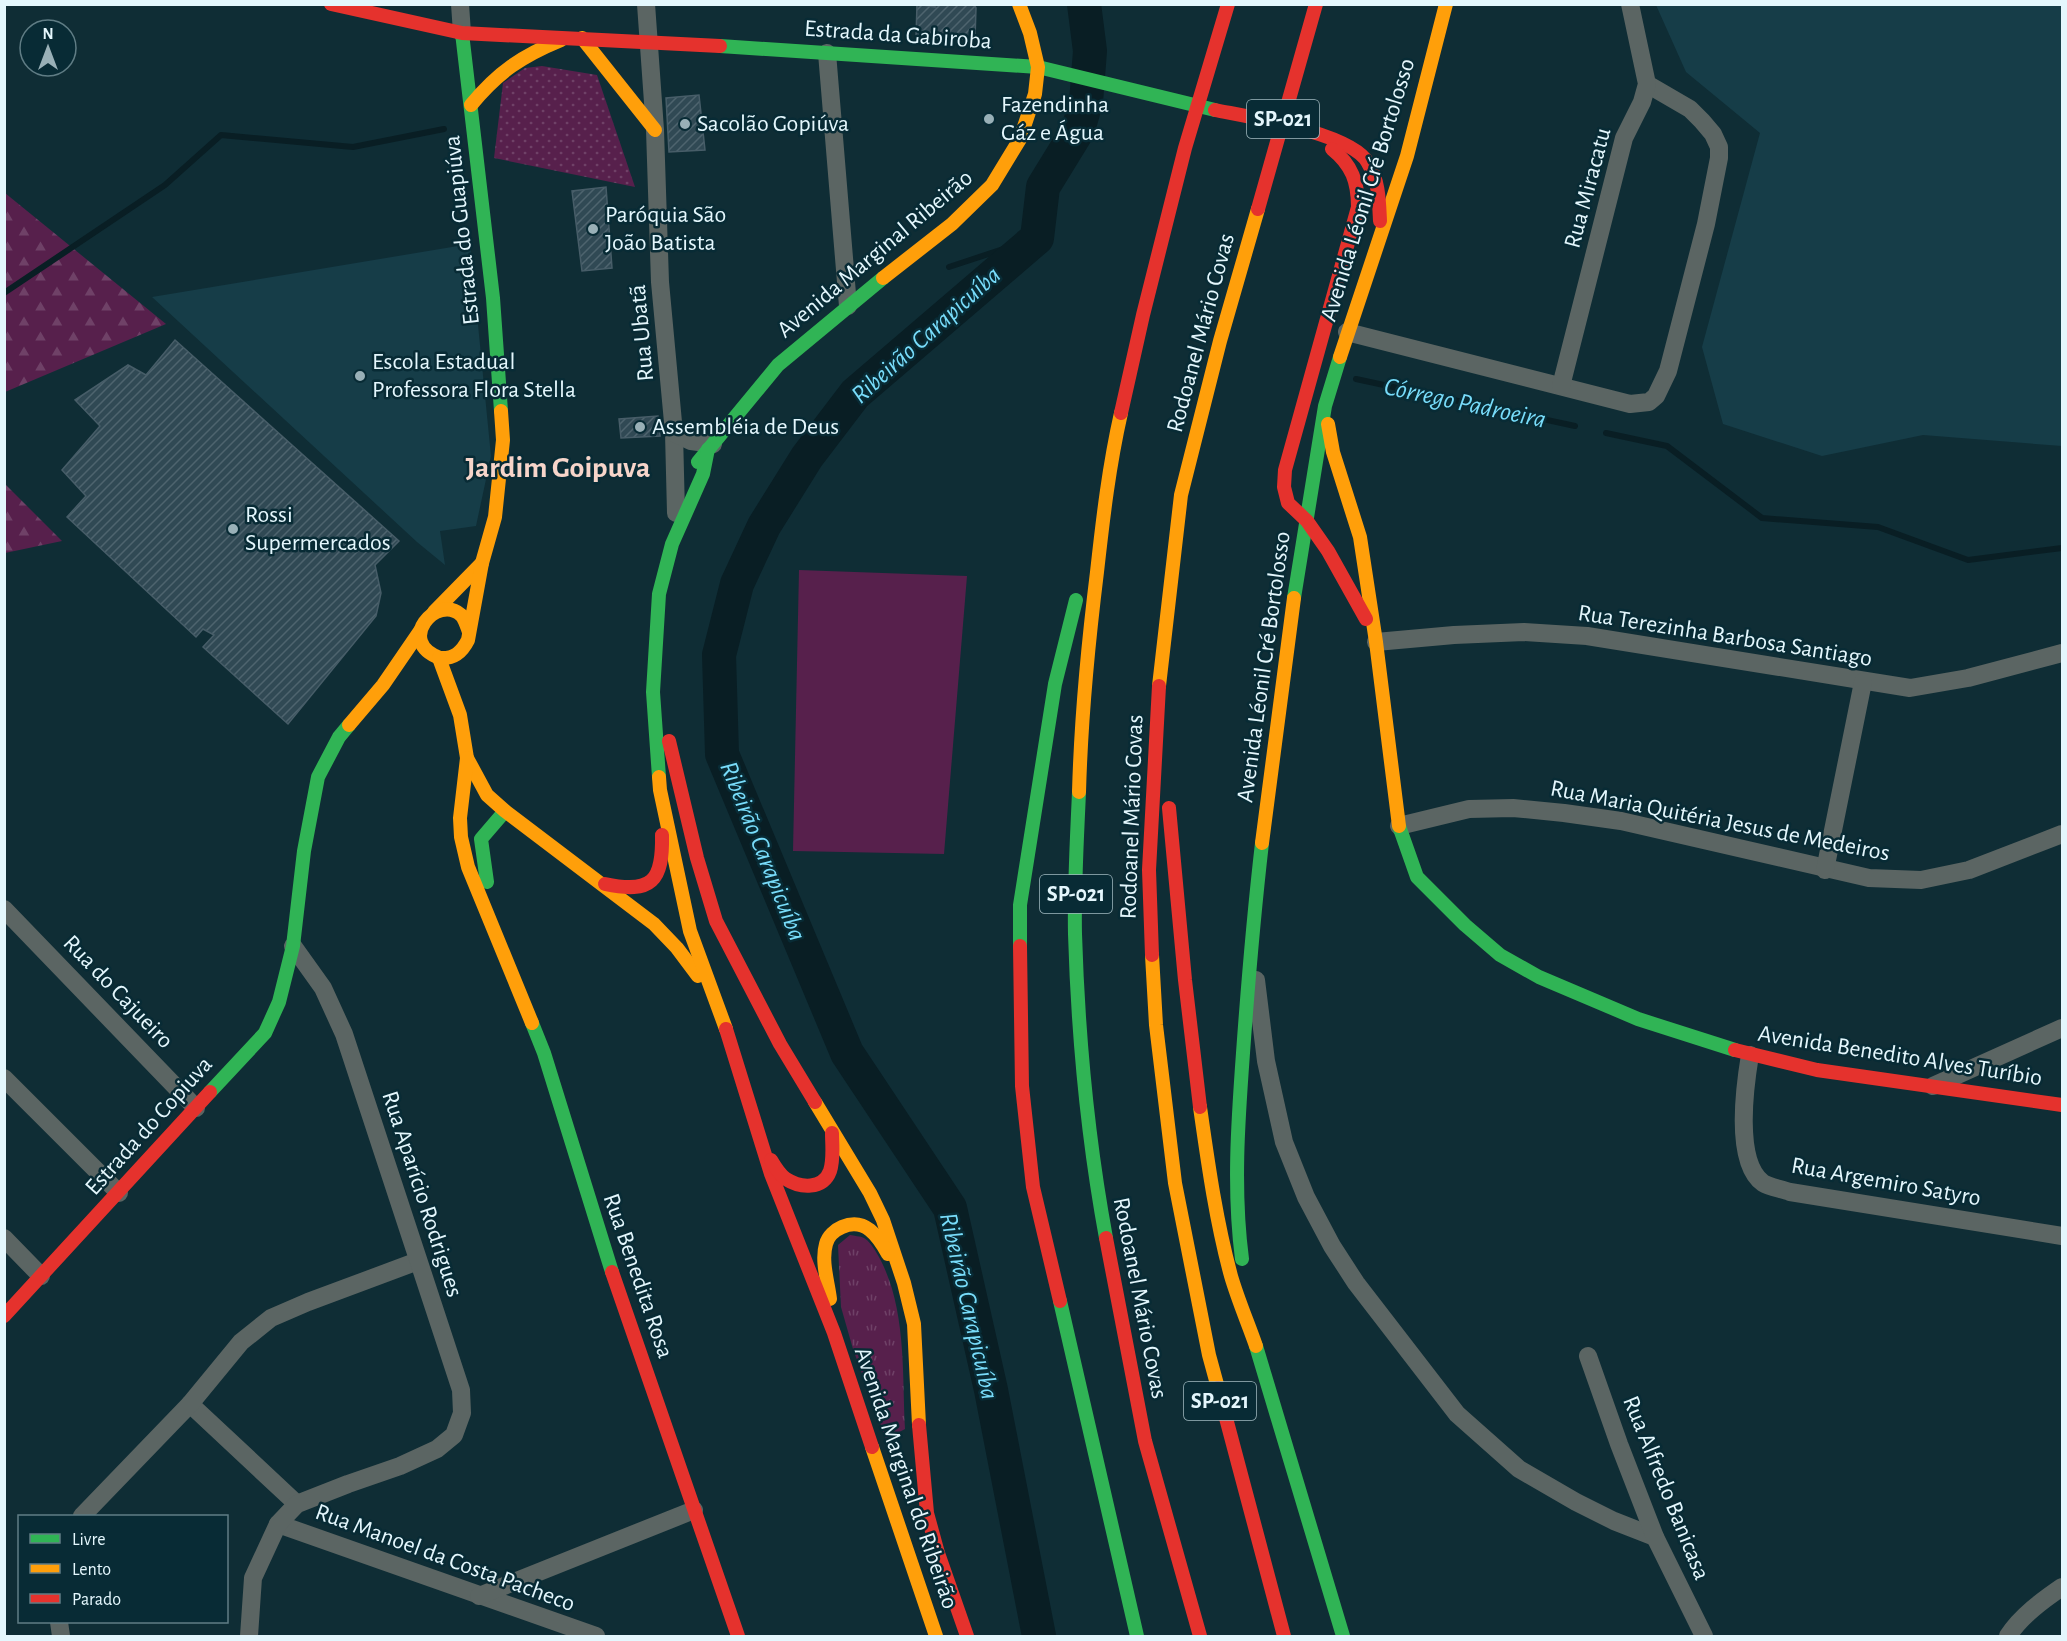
<svg xmlns="http://www.w3.org/2000/svg" width="2067" height="1641" viewBox="0 0 2067 1641" font-family="'Alegreya Sans',sans-serif">
<style>
.built{fill:#163d48}
.grass{fill:url(#grass-tufts)}
.forest{fill:url(#forest-firs)}
.park{fill:url(#park-dots)}
.pitch{fill:#57204c}
.lines{fill:none;stroke-linecap:round;stroke-linejoin:round}
.stream{stroke:#091e24;stroke-width:6}
.river{stroke:#091e24;stroke-width:34}
.building{fill:url(#building-hatch);stroke:#475d68;stroke-width:1.5}
.street{stroke:#5b6563;stroke-width:18}
.fast{stroke:#30b455;stroke-width:14}
.slow{stroke:#ff9f0a;stroke-width:14}
.jam{stroke:#e5322d;stroke-width:14}
.poi-dot{fill:#99b0b7;stroke:#082b35;stroke-width:2}
.labels{text-anchor:middle;dominant-baseline:central;stroke-width:5;stroke-linejoin:round;paint-order:stroke}
.shield{fill:#082b35;stroke:#a2bac1;stroke-width:1.5}
.shield-label{font-size:22px;font-weight:bold;fill:#e4f7fd}
.street-label{font-size:24px;fill:#e4f7fd;stroke:#082b35}
.poi-label{font-size:24px;fill:#e4f7fd;stroke:#082b35;text-anchor:start}
.water-label{font-size:26px;font-style:italic;fill:#78dcfa;stroke:#082b35}
.district-label{font-size:30px;font-weight:bold;fill:#f6d5ca;stroke:#082b35}
</style>
<defs>
<pattern id="grass-tufts" width="24" height="20" patternUnits="userSpaceOnUse" patternTransform="scale(1.5)"><rect width="24" height="20" fill="#57204c"/><path d="M3 7l-1-3M5 7V3M7 7l1-3M15 17l-1-3M17 17v-4M19 17l1-3" fill="none" stroke="#6f4167"/></pattern>
<pattern id="forest-firs" width="22" height="20" patternUnits="userSpaceOnUse" patternTransform="scale(1.5)"><rect width="22" height="20" fill="#57204c"/><path d="M5 1l3.5 6h-7zM16 11l3.5 6h-7z" fill="#6f4167"/></pattern>
<pattern id="park-dots" width="8" height="8" patternUnits="userSpaceOnUse" patternTransform="scale(1.5)"><rect width="8" height="8" fill="#57204c"/><path d="M2 2h.1M6 6h.1" fill="none" stroke="#6f4167" stroke-width="1.8" stroke-linecap="round"/></pattern>
<pattern id="building-hatch" width="6" height="6" patternUnits="userSpaceOnUse" patternTransform="scale(1.5)"><rect width="6" height="6" fill="#304954"/><path d="M-1 1l2-2M0 6l6-6M5 7l2-2" fill="none" stroke="#4e646e"/></pattern>
</defs>
<rect width="100%" height="100%" fill="#0f2d35"/>
<g class="built">
<polygon points="1656,5 2062,5 2062,446 1923,435 1822,456 1723,424 1702,347 1760,133 1686,72"/>
<polygon points="470,244 491,456 476,526 440,531 445,565 417,542 152,297"/>
</g>
<path class="grass" d="M 850,1235 C 854,1236 860,1236 864,1238 C 869,1241 873,1247 876,1252 C 907,1303 902,1371 905,1429 L 886,1439 L 853,1349 L 841,1307 L 838,1245 Z"/>
<g class="forest">
<polygon points="4,193 5,193 166,324 5,392"/>
<polygon points="5,484 62,541 5,553"/>
</g>
<polygon class="park" points="542,66 597,75 635,187 494,158 503,83 525,68"/>
<polygon class="pitch" points="799,570 967,576 944,854 793,851"/>
<g class="lines">
<g class="stream">
<polyline points="949,267 1037,238"/>
<polyline points="4,293 165,185 221,135 353,147 444,129"/>
<polyline points="1356,379 1575,426"/>
<polyline points="1606,433 1667,446 1762,518 1878,527 1968,560 2062,548"/>
</g>
<polyline class="river" points="1039,1636 991,1390 950,1208 847,1053 722,754 719,655 737,584 764,526 807,457 855,394 1037,238 1043,187 1078,130 1086,102 1090,51 1084,4"/>
</g>
<g class="building">
<polygon points="917,4 935,7 935,4 974,4 976,8 975,39 916,38"/>
<polygon points="699,95 705,150 669,152 666,98"/>
<polygon points="606,187 612,268 582,271 572,191"/>
<polygon points="175,340 399,541 375,565 381,593 376,616 288,724 203,647 214,635 203,629 196,637 67,517 86,496 62,470 100,426 75,400 128,365 146,375"/>
<polygon points="658,416 660,436 621,438 619,419"/>
</g>
<g class="lines">
<g class="street">
<polyline points="460,4 462,33"/>
<polyline points="646,4 655,130 660,282 674,433 676,513"/>
<polyline points="827,53 848,306"/>
<polyline points="1347,332 1630,404 1649,402 1656,396 1668,371 1706,224 1719,158 1719,147 1713,134 1702,121 1690,109 1647,84"/>
<polyline points="1561,386 1624,138 1642,102 1647,84 1630,4"/>
<polyline points="674,433 691,441 713,444"/>
<polyline points="1376,642 1454,635 1524,632 1587,636 1910,688 1968,678 2062,653"/>
<polyline points="1399,826 1469,809 1513,808 1564,813 1621,821 1869,878 1921,880 1969,870 2062,834"/>
<polyline points="1825,870 1863,682"/>
<polyline points="4,909 196,1108"/>
<polyline points="1256,980 1266,1061 1284,1142 1306,1197 1332,1246 1356,1283 1457,1414 1519,1469 1576,1502 1614,1521 1655,1537"/>
<path d="M 1750,1055 C 1745,1085 1734,1162 1763,1183 C 1769,1187 1782,1189 1790,1192 L 2062,1236"/>
<polyline points="4,1078 119,1193"/>
<polyline points="1933,1086 2062,1028"/>
<polyline points="4,1238 41,1276"/>
<polyline points="1588,1356 1619,1444 1655,1537 1704,1636"/>
<polyline points="190,1404 297,1504"/>
<polyline points="82,1516 190,1404 241,1342 271,1318 308,1302 418,1261"/>
<polyline points="278,1524 596,1636"/>
<polyline points="479,1596 694,1510"/>
<polyline points="59,1622 61,1636"/>
<polyline points="249,1636 253,1578 278,1524 297,1504 348,1484 400,1466 437,1449 454,1435 462,1413 461,1390 344,1034 323,988 293,946"/>
<path d="M 2008,1636 C 2021,1616 2043,1600 2062,1587"/>
</g>
<g class="fast">
<polyline points="462,33 493,298 501,411"/>
<polyline points="720,46 1038,67 1215,110"/>
<polyline points="698,462 778,365 883,278"/>
<polyline points="1294,598 1325,406 1340,357"/>
<polyline points="659,777 653,692 659,594 672,544 703,474 708,449"/>
<path d="M 1079,792 C 1077,839 1074,887 1075,934 C 1078,1034 1088,1140 1106,1238"/>
<polyline points="1399,826 1417,877 1465,925 1500,955 1539,977 1638,1019 1735,1050"/>
<polyline points="487,882 481,839 505,811"/>
<polyline points="1020,946 1020,905 1055,684 1076,600"/>
<polyline points="532,1023 544,1053 612,1272"/>
<polyline points="210,1092 265,1033 279,1002 293,946 304,851 318,777 339,737 349,725"/>
<path d="M 1242,1259 C 1233,1190 1238,1122 1243,1053 C 1248,983 1254,913 1262,843"/>
<polyline points="1060,1301 1137,1636"/>
<polyline points="1256,1346 1343,1636"/>
</g>
<g class="slow">
<polyline points="582,38 655,130"/>
<path d="M 471,105 C 498,72 522,56 561,40"/>
<polyline points="883,278 952,224 992,185 1020,139 1035,94 1038,67 1030,33 1019,4"/>
<polyline points="1340,357 1407,156 1446,4"/>
<polyline points="1328,424 1333,452 1360,537 1376,642 1399,826"/>
<polyline points="434,612 482,563"/>
<path d="M 469,632 C 467,627 465,619 461,615 C 437,593 395,642 440,658 C 454,659 462,652 468,640 L 482,563 L 495,517 L 503,440 L 501,411"/>
<polyline points="439,658 460,715 467,758 487,795 505,811 654,924 677,948 698,976"/>
<polyline points="1159,686 1181,495 1220,341 1258,209"/>
<polyline points="349,725 383,685 420,631"/>
<polyline points="467,758 460,818 461,837 468,867 532,1023"/>
<polyline points="659,777 660,790 690,931 726,1029"/>
<path d="M 1079,792 C 1081,719 1088,645 1097,572 C 1103,518 1109,466 1121,413"/>
<polyline points="1262,843 1294,598"/>
<polyline points="1152,955 1156,1025 1175,1183 1209,1355 1218,1388"/>
<polyline points="815,1102 870,1193 883,1220 904,1283 914,1324 919,1425"/>
<path d="M 1200,1107 C 1208,1163 1216,1221 1231,1276 C 1238,1300 1248,1323 1256,1346"/>
<path d="M 830,1299 C 828,1282 821,1261 826,1244 C 828,1236 835,1230 842,1227 C 865,1217 878,1236 888,1254"/>
<polyline points="872,1447 936,1636"/>
</g>
<g class="jam">
<polyline points="331,4 462,33 720,46"/>
<path d="M 1215,110 C 1249,117 1352,133 1368,163 C 1379,181 1379,201 1380,221"/>
<path d="M 1332,149 C 1352,165 1358,182 1358,207 L 1285,470 L 1284,487 L 1288,503 L 1307,521 L 1328,551 L 1366,619"/>
<polyline points="1258,209 1316,4"/>
<polyline points="1121,413 1143,315 1185,148 1228,4"/>
<polyline points="669,741 697,858 716,921 780,1044 815,1102"/>
<polyline points="1169,808 1185,980 1200,1107"/>
<path d="M 605,884 C 652,894 663,881 662,835"/>
<polyline points="1020,946 1022,1086 1033,1187 1060,1301"/>
<polyline points="1152,955 1149,870 1159,686"/>
<polyline points="726,1029 771,1174 834,1333 872,1447"/>
<polyline points="1735,1050 1817,1070 2062,1105"/>
<path d="M 771,1160 C 775,1167 779,1174 786,1179 C 800,1188 823,1190 830,1171 C 834,1159 832,1145 832,1133"/>
<polyline points="1106,1238 1145,1441 1200,1636"/>
<polyline points="612,1272 738,1636"/>
<polyline points="4,1316 210,1092"/>
<polyline points="1218,1388 1284,1636"/>
<polyline points="919,1425 927,1513 938,1553 967,1636"/>
</g>
</g>
<g class="poi-dot">
<circle cx="989" cy="119" r="6"/>
<circle cx="685" cy="124" r="6"/>
<circle cx="593" cy="229" r="6"/>
<circle cx="360" cy="376" r="6"/>
<circle cx="640" cy="427" r="6"/>
<circle cx="233" cy="529" r="6"/>
</g>
<g class="labels">
<g class="shield">
<rect x="1247" y="100" width="72" height="38" rx="4.5"/>
<rect x="1040" y="875" width="72" height="38" rx="4.5"/>
<rect x="1184" y="1382" width="72" height="38" rx="4.5"/>
</g>
<g class="shield-label">
<text x="1283" y="119">SP-021</text>
<text x="1076" y="894">SP-021</text>
<text x="1220" y="1401">SP-021</text>
</g>
<g class="street-label">
<text transform="translate(898 35) rotate(4)">Estrada da Gabiroba</text>
<text transform="translate(1588 188) rotate(-75)">Rua Miracatu</text>
<text transform="translate(1368 190) rotate(-73)">Avenida Léonil Cré Bortolosso</text>
<text transform="translate(462 230) rotate(-96)">Estrada do Guapiúva</text>
<text transform="translate(875 254) rotate(-40)">Avenida Marginal Ribeirão</text>
<text transform="translate(642 333) rotate(-95)">Rua Ubatã</text>
<text transform="translate(1201 333) rotate(-75)">Rodoanel Mário Covas</text>
<text transform="translate(1725 636) rotate(9)">Rua Terezinha Barbosa Santiago</text>
<text transform="translate(1264 667) rotate(-82)">Avenida Léonil Cré Bortolosso</text>
<text transform="translate(1132 817) rotate(-88)">Rodoanel Mário Covas</text>
<text transform="translate(1720 821) rotate(11)">Rua Maria Quitéria Jesus de Medeiros</text>
<text transform="translate(118 992) rotate(46)">Rua do Cajueiro</text>
<text transform="translate(1900 1056) rotate(9)">Avenida Benedito Alves Turíbio</text>
<text transform="translate(149 1126) rotate(-48)">Estrada do Copiuva</text>
<text transform="translate(1886 1182) rotate(10)">Rua Argemiro Satyro</text>
<text transform="translate(422 1194) rotate(72)">Rua Aparício Rodrigues</text>
<text transform="translate(638 1276) rotate(71)">Rua Benedita Rosa</text>
<text transform="translate(1140 1298) rotate(79)">Rodoanel Mário Covas</text>
<text transform="translate(906 1478) rotate(71)">Avenida Marginal do Ribeirão</text>
<text transform="translate(1666 1488) rotate(68)">Rua Alfredo Banicasa</text>
<text transform="translate(445 1558) rotate(20)">Rua Manoel da Costa Pacheco</text>
</g>
<g class="poi-label">
<text x="1001" y="105">Fazendinha<tspan x="1001" dy="28">Gáz e Água</tspan></text>
<text x="697" y="124">Sacolão Gopiúva</text>
<text x="605" y="215">Paróquia São<tspan x="605" dy="28">João Batista</tspan></text>
<text x="372" y="362">Escola Estadual<tspan x="372" dy="28">Professora Flora Stella</tspan></text>
<text x="652" y="427">Assembléia de Deus</text>
<text x="245" y="515">Rossi<tspan x="245" dy="28">Supermercados</tspan></text>
</g>
<g class="water-label">
<text transform="translate(926 335) rotate(-42)">Ribeirão Carapicuíba</text>
<text transform="translate(1465 403) rotate(12)">Córrego Padroeira</text>
<text transform="translate(763 851) rotate(68)">Ribeirão Carapicuíba</text>
<text transform="translate(969 1306) rotate(77)">Ribeirão Carapicuíba</text>
</g>
<g class="district-label">
<text x="558" y="468">Jardim Goipuva</text>
</g>
</g>
<rect width="2067" height="1641" fill="none" stroke="#e4f7fd" stroke-width="12"/>
<rect x="18" y="1515" width="210" height="108" fill="#082b35" stroke="#607d85" stroke-width="1.5"/>
<rect x="30" y="1534" width="30" height="9" fill="#30b455" stroke="#607d85" stroke-width="1.5"/>
<text x="72" y="1545" font-size="18" fill="#e4f7fd">Livre</text>
<rect x="30" y="1564" width="30" height="9" fill="#ff9f0a" stroke="#607d85" stroke-width="1.5"/>
<text x="72" y="1575" font-size="18" fill="#e4f7fd">Lento</text>
<rect x="30" y="1594" width="30" height="9" fill="#e5322d" stroke="#607d85" stroke-width="1.5"/>
<text x="72" y="1605" font-size="18" fill="#e4f7fd">Parado</text>
<g transform="translate(48 48)"><circle r="28" fill="#082b35" stroke="#607d85" stroke-width="1.5"/>
<path d="M0-4.5L10 22L0 15L-10 22Z" fill="#99b0b7"/>
<text y="-9" font-size="16" font-weight="bold" text-anchor="middle" fill="#e4f7fd">N</text>
</g>
</svg>
